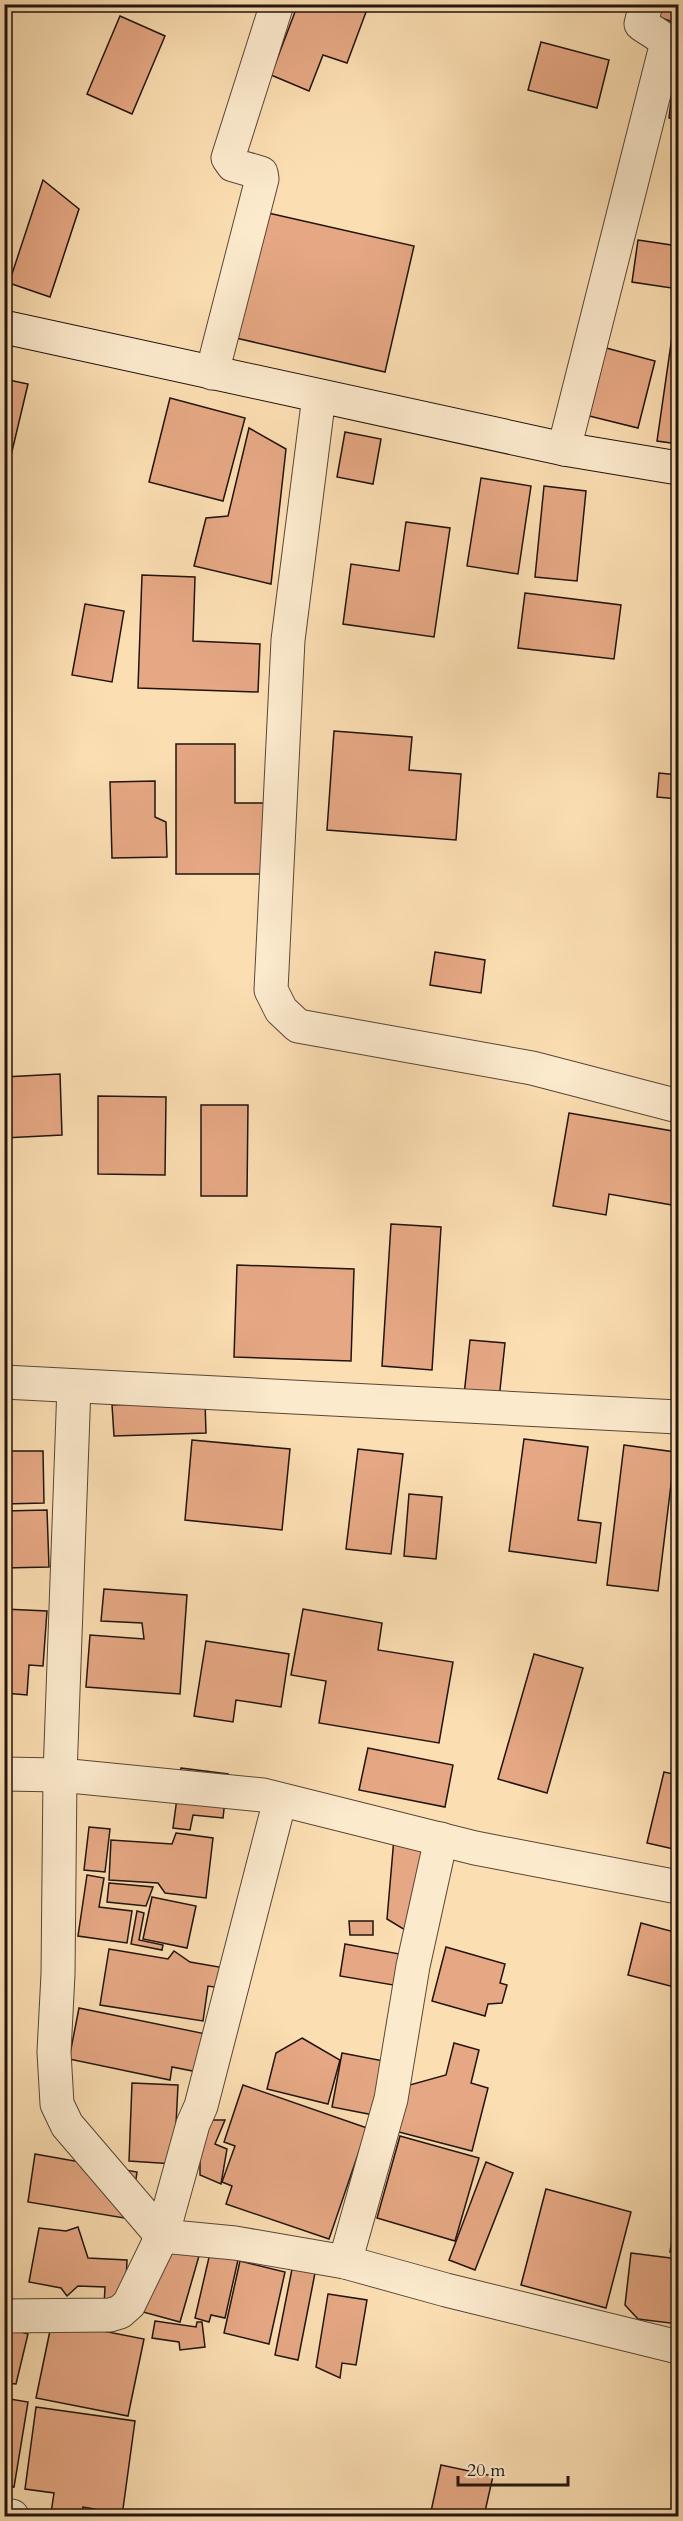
<svg xmlns="http://www.w3.org/2000/svg" width="683" height="2521" viewBox="0 0 683 2521" font-family="Cardo,serif">
<style>
.building{fill:#e6a884;stroke:#21140e;stroke-width:1.5}
.lines{fill:none;stroke-linecap:round;stroke-linejoin:round}
.minor-casing{stroke:#584637;stroke-width:35}
.secondary-casing{stroke:#21140e;stroke-width:35}
.minor{stroke:#fceacd;stroke-width:33}
.secondary{stroke:#fceacd;stroke-width:33}
</style>
<rect width="100%" height="100%" fill="#fbdeb2"/>
<filter id="stains"><feTurbulence type="fractalNoise" baseFrequency=".00333" numOctaves="4"/><feColorMatrix values="0 0 0 0 .2 0 0 0 0 .09 0 0 0 0 .02 0 0 0 .5 -.17"/></filter>
<radialGradient id="worn" r=".72"><stop offset=".6" stop-color="#630" stop-opacity="0"/><stop offset="1" stop-color="#630" stop-opacity=".3"/></radialGradient>
<g class="building">
<polygon points="298,4 369,4 347,63 323,55 309,91 271,75"/>
<polygon points="654,4 678,4 678,24 651,14"/>
<polygon points="120,16 165,36 132,114 87,94"/>
<polygon points="541,42 609,60 597,108 528,90"/>
<polygon points="677,51 678,51 678,120 669,118"/>
<polygon points="43,180 79,209 50,297 9,283"/>
<polygon points="255,210 414,246 385,372 227,336"/>
<polygon points="638,240 678,246 678,289 632,282"/>
<polygon points="678,295 678,444 657,441"/>
<polygon points="595,345 655,361 638,428 577,413"/>
<polygon points="4,379 28,384 4,485"/>
<polygon points="170,398 245,418 223,501 149,482"/>
<polygon points="249,428 286,449 271,584 194,566 206,518 228,516"/>
<polygon points="345,432 381,439 373,484 337,477"/>
<polygon points="481,478 531,486 518,574 467,566"/>
<polygon points="544,486 586,491 577,581 535,577"/>
<polygon points="406,522 450,528 434,637 343,624 351,564 399,571"/>
<polygon points="142,575 195,577 193,641 260,644 258,692 138,688"/>
<polygon points="525,593 621,605 614,659 518,648"/>
<polygon points="85,604 124,611 112,682 72,675"/>
<polygon points="334,731 412,737 409,770 461,774 456,840 327,830"/>
<polygon points="176,744 235,744 235,803 270,803 270,874 176,874"/>
<polygon points="659,773 678,775 678,799 657,797"/>
<polygon points="155,781 155,817 166,822 167,857 112,858 110,782"/>
<polygon points="435,952 485,960 481,993 430,985"/>
<polygon points="60,1074 62,1135 4,1138 4,1077"/>
<polygon points="98,1096 166,1097 165,1175 98,1174"/>
<polygon points="201,1105 248,1105 247,1196 201,1196"/>
<polygon points="569,1113 678,1132 678,1206 609,1194 606,1215 553,1206"/>
<polygon points="391,1224 441,1227 432,1370 382,1366"/>
<polygon points="237,1265 354,1269 351,1361 234,1357"/>
<polygon points="470,1340 505,1343 499,1399 464,1395"/>
<polygon points="205,1401 206,1433 114,1436 112,1405"/>
<polygon points="524,1439 588,1447 578,1520 601,1523 596,1563 509,1551"/>
<polygon points="192,1440 290,1449 282,1530 185,1520"/>
<polygon points="624,1445 675,1452 658,1591 607,1585"/>
<polygon points="358,1449 403,1454 391,1554 346,1549"/>
<polygon points="4,1451 43,1451 44,1503 4,1504"/>
<polygon points="409,1494 442,1497 436,1559 404,1556"/>
<polygon points="47,1510 49,1567 4,1568 4,1511"/>
<polygon points="104,1589 187,1595 180,1694 86,1687 90,1635 144,1639 142,1623 101,1621"/>
<polygon points="4,1609 47,1611 43,1666 29,1665 27,1695 4,1693"/>
<polygon points="303,1609 382,1623 378,1650 453,1662 439,1743 319,1723 326,1681 291,1675"/>
<polygon points="206,1641 289,1654 281,1707 236,1700 233,1722 194,1716"/>
<polygon points="534,1654 583,1668 547,1793 498,1779"/>
<polygon points="368,1748 453,1765 445,1807 359,1790"/>
<polygon points="181,1768 228,1774 223,1818 193,1815 190,1830 173,1828"/>
<polygon points="664,1772 678,1775 678,1850 647,1843"/>
<polygon points="89,1827 110,1829 105,1872 84,1870"/>
<polygon points="176,1833 213,1838 206,1898 165,1893 158,1883 109,1880 111,1840 172,1844"/>
<polygon points="394,1838 440,1841 405,1930 387,1919"/>
<polygon points="87,1875 104,1878 99,1907 132,1911 127,1943 78,1936"/>
<polygon points="109,1883 153,1887 146,1906 107,1902"/>
<polygon points="152,1897 196,1906 187,1948 143,1939"/>
<polygon points="137,1911 144,1913 139,1940 163,1945 162,1950 131,1944"/>
<polygon points="349,1921 373,1921 373,1935 350,1935"/>
<polygon points="641,1923 678,1933 678,1988 628,1975"/>
<polygon points="345,1944 405,1955 399,1986 340,1976"/>
<polygon points="446,1947 505,1964 500,1983 507,1985 502,2003 488,2004 485,2016 432,2001"/>
<polygon points="109,1949 168,1959 174,1951 190,1962 225,1968 221,1988 208,1986 203,2021 100,2005"/>
<polygon points="79,2008 206,2034 198,2072 172,2067 170,2080 69,2059"/>
<polygon points="302,2038 340,2060 328,2104 267,2089 276,2053"/>
<polygon points="454,2043 479,2050 471,2083 488,2088 472,2151 395,2131 406,2086 446,2075"/>
<polygon points="342,2053 389,2062 379,2116 332,2107"/>
<polygon points="132,2083 178,2085 174,2164 129,2161"/>
<polygon points="243,2085 367,2128 329,2239 226,2204 232,2186 222,2182 235,2146 224,2142"/>
<polygon points="200,2120 225,2120 215,2144 227,2149 221,2184 200,2175"/>
<polygon points="400,2136 479,2158 455,2241 377,2218"/>
<polygon points="35,2154 137,2172 130,2219 28,2202"/>
<polygon points="486,2162 513,2173 475,2270 449,2260"/>
<polygon points="546,2189 631,2212 606,2308 521,2285"/>
<polygon points="674,2226 678,2227 678,2253 670,2252"/>
<polygon points="78,2227 88,2258 127,2260 125,2306 104,2306 105,2287 78,2286 67,2296 61,2288 29,2282 39,2228 66,2231"/>
<polygon points="166,2239 201,2249 180,2322 143,2312 143,2298"/>
<polygon points="210,2253 238,2260 225,2318 211,2315 209,2322 195,2318"/>
<polygon points="631,2253 678,2259 678,2324 638,2319 625,2305"/>
<polygon points="240,2261 285,2272 269,2344 224,2333"/>
<polygon points="293,2264 316,2268 298,2360 275,2355"/>
<polygon points="328,2294 367,2300 356,2365 342,2363 340,2378 316,2367"/>
<polygon points="52,2321 144,2339 128,2416 36,2398"/>
<polygon points="155,2321 196,2327 197,2322 202,2322 205,2347 180,2350 179,2342 152,2338"/>
<polygon points="4,2327 28,2334 16,2384 4,2383"/>
<polygon points="4,2398 28,2402 14,2487 4,2485"/>
<polygon points="36,2407 135,2421 122,2516 94,2516 95,2509 83,2507 81,2516 51,2513 54,2493 25,2489"/>
<polygon points="441,2465 493,2476 484,2516 430,2516"/>
</g>
<g class="lines">
<g class="minor-casing">
<g id="minor">
<polyline points="212,373 262,179 261,173 233,165 228,158 277,4"/>
<polyline points="319,396 288,640 271,990 281,1010 298,1026 532,1068 678,1106"/>
<polyline points="564,449 666,46 664,39 641,24 646,4"/>
<polyline points="4,1382 678,1417"/>
<polyline points="74,1386 60,1775 58,1974 54,2052 57,2104 67,2125 162,2236 235,2243 345,2262 446,2290 678,2347"/>
<polyline points="4,1774 60,1775 263,1795 475,1848 678,1887"/>
<polyline points="345,2262 391,2099 413,1966 441,1839"/>
<polyline points="4,2316 110,2315 120,2312 129,2304 162,2236 193,2124 201,2106 280,1800"/>
<polyline points="4,2515 12,2516"/>
</g>
</g>
<g class="secondary-casing">
<polyline id="secondary" points="4,327 564,449 678,468"/>
</g>
<use href="#minor" class="minor"/>
<use href="#secondary" class="secondary"/>
</g>
<rect width="683" height="2521" fill="none" stroke="#fbdeb2" stroke-width="24"/>
<rect x="6" y="6" width="671" height="2509" fill="none" stroke="#21140e" stroke-width="3"/>
<rect x="12" y="12" width="659" height="2497" fill="none" stroke="#21140e" stroke-width="1.5"/>
<path d="M458 2476v9h110v-9" fill="none" stroke="#21140e" stroke-width="3"/>
<text x="467" y="2476" font-size="18" fill="#21140e" stroke="#fceacd" stroke-width="4.5" paint-order="stroke">20 m</text>
<rect width="100%" height="100%" filter="url(#stains)"/>
<rect width="100%" height="100%" fill="url(#worn)"/>
</svg>
